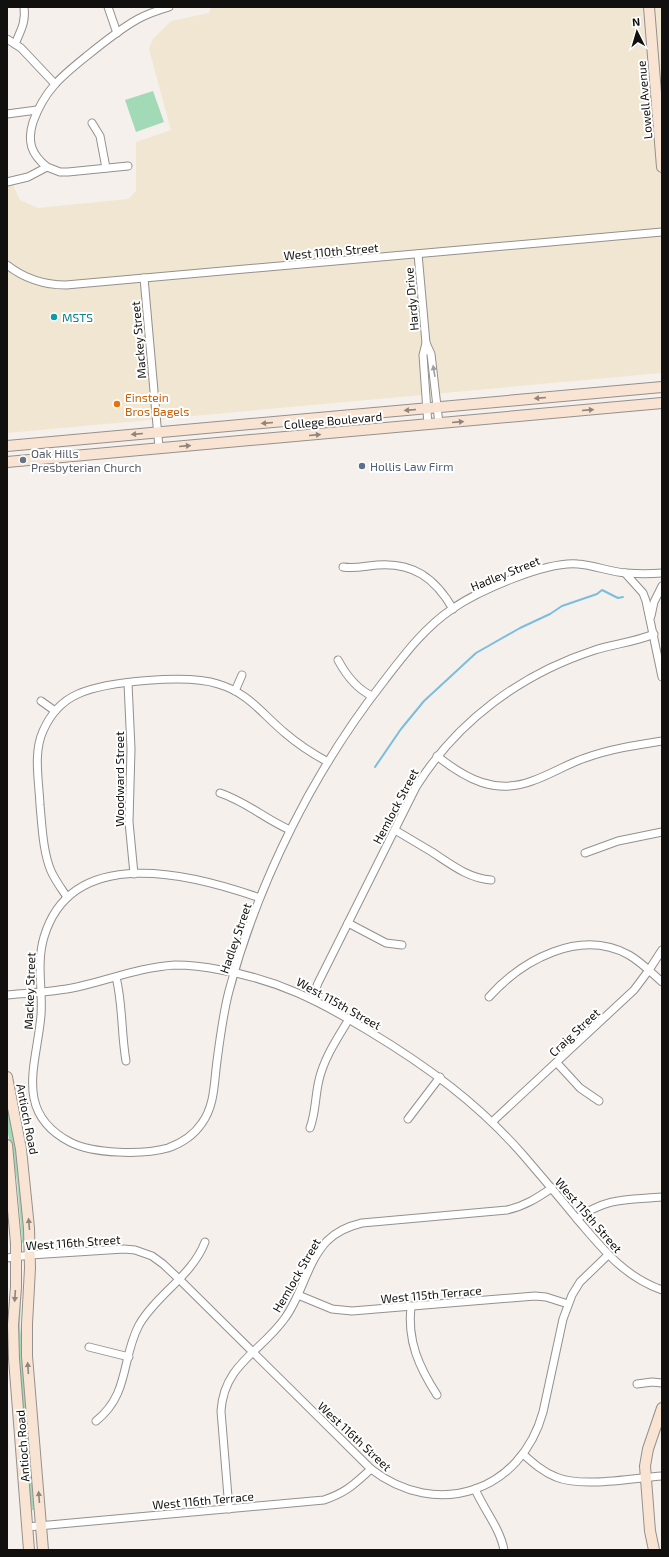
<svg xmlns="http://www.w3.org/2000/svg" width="669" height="1557" viewBox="0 0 669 1557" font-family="'Exo 2',sans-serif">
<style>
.commercial{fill:#f0e6d1}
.green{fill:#a2dab8}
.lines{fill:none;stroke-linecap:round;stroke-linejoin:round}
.stream{stroke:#7bbddc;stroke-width:2}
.street-casing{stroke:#94908d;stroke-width:9}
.secondary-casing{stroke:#94908d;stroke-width:12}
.street{stroke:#fff;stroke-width:7}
.secondary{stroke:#f9e4d4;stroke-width:10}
.oneway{fill:#a09f9f}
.oneway2{fill:#91857b}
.culture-dot{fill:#0f9aa8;stroke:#fff;stroke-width:1.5}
.food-dot{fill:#e8710a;stroke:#fff;stroke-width:1.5}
.worship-dot{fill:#6b7280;stroke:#fff;stroke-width:1.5}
.service-dot{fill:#5c6f8a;stroke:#fff;stroke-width:1.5}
.labels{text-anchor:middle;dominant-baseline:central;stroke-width:4;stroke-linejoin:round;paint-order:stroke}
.street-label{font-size:12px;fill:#11100e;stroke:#fff}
.culture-label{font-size:12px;fill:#0d838f;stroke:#fff;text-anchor:start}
.food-label{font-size:12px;fill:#c56008;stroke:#fff;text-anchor:start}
.worship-label{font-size:12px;fill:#5b616d;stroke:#fff;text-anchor:start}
.service-label{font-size:12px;fill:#4e5e75;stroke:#fff;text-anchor:start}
</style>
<rect width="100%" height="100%" fill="#f5f0ec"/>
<polygon class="commercial" points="211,7 662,7 662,373 7,433 7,186 13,185 20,200 38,208 128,199 136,191 136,142 171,130 149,49 153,39 171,21 209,13"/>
<g class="green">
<polygon points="153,91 164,122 136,132 125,100"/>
<polygon points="7,1100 16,1142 24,1223 24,1243 22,1243 22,1239 17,1181 7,1128"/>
<polygon points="20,1275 22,1275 22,1278 20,1324 22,1348 34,1510 32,1510 31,1504 28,1465 24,1446 16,1340"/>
</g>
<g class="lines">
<polyline class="stream" points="375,767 401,729 424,701 476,653 520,628 550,614 562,606 597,594 602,590 618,598 623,597"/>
<g class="street-casing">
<g id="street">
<polyline points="108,7 117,33"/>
<polyline points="7,39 21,48 55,84"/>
<path d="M 15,44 C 21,30 26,22 24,7"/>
<polyline points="7,114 37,110"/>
<polyline points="92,123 100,136 106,168"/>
<path d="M 47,167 C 31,154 27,142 33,122 C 45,89 62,76 88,55 C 104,42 120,29 138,19 C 147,14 159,10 169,7"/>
<polyline points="7,182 28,177 47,167 60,172 68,172 128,166"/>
<polyline points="418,254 426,343 431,354 439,424"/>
<path d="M 7,265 C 25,279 43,285 66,285 L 662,232"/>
<polyline points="144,278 159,448"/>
<polyline points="426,343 423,355 428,425"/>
<path d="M 343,567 C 355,569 365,566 377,565 C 413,562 435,578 453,609"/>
<polyline points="625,573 643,593 646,601 662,677"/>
<polyline points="651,616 654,602 662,586"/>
<path d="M 338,660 C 346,675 357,689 372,696"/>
<polyline points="128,683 131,749 129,822 134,874"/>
<polyline points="235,691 242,675"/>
<polyline points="41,701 55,711"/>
<path d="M 437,756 C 466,779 495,795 532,781 C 550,775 567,764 585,758 C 610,749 636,745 662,741"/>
<path d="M 220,793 C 245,801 265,819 290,830"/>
<path d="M 395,830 C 407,837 420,845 432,852 C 452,865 468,878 491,880"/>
<polyline points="585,853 618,841 662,832"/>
<path d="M 67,897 C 61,888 55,880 51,871 C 43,852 42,826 40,805 C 39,781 33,753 43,731 C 50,715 62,701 78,694 C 107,681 188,674 218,684 C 249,693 262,714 285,733 C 299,745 313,754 328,762"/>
<path d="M 260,898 C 192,874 72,843 44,937 C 36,964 43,989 41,1015 C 37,1064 13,1112 70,1142 C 93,1154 143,1155 168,1148 C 182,1143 194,1135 202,1123 C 215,1105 214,1082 217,1061 C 220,1038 223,1014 229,991 C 258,882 314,770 384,681 C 404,655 424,628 452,609 C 478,591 546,561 578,564 C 594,565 610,572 626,573 C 638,574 651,574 662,573"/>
<polyline points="348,923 386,943 402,945"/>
<path d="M 116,977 C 123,1005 121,1033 126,1061"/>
<path d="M 7,995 C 30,993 54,992 77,987 C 109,980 141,967 175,965 C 190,965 206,967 221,970 C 278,980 319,1001 367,1030 C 427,1066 479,1104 524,1156 C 542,1177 560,1198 577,1219 C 603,1249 623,1276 662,1290"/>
<path d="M 489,997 C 522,960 580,928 629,955 C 641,962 652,973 662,982"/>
<path d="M 312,999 L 318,983 L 416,787 C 457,721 521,674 595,650 C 614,644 635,642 654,634"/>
<polyline points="557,1063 580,1088 599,1101"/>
<polyline points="408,1119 440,1077"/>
<polyline points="492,1122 634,990 649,970 662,950"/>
<path d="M 310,1128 C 316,1112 315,1096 319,1080 C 324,1058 337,1039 349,1019"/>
<path d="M 577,1219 C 606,1197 628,1200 662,1197"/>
<path d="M 7,1258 L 30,1255 L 124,1249 L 135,1250 L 152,1256 L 163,1264 L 179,1279 L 371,1469 C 437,1520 521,1492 543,1412 L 563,1319 L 572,1295 L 580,1282 L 608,1255"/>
<polyline points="298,1295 332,1309 352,1311 535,1296 546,1297 568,1304"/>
<path d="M 411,1306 C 407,1341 419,1367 437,1395"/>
<polyline points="89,1347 129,1357"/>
<polyline points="637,1384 652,1382 662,1383"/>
<path d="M 96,1421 C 130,1394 121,1359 139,1325 C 157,1294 192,1276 205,1242"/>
<path d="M 523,1454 C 533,1463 543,1472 556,1477 C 581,1488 634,1478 662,1476"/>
<path d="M 475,1489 C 484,1510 500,1528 504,1550"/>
<path d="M 229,1509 L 221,1411 C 224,1364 261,1352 285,1318 C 302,1295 307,1262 327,1241 C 337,1231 349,1226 362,1223 L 507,1210 C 525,1206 537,1198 552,1188"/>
<path d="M 27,1527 L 324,1500 C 347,1492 353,1485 371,1469"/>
</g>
</g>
<g class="secondary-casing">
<g id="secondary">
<polyline points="649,7 662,167"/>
<polyline points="7,446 662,387"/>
<polyline points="7,462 662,403"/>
<polyline points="7,1077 21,1149 29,1228 30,1268 27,1324 27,1356 43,1550"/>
<polyline points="7,1145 16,1243 16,1287 13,1325 14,1359 29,1550"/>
<polyline points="654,1550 650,1531 645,1466 648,1449 662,1408"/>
</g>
</g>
<use href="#street" class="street"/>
<use href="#secondary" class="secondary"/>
</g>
<defs><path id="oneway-solid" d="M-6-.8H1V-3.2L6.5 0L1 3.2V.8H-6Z"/></defs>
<use class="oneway" href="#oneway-solid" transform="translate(434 371) rotate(-99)"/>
<g class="oneway2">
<use href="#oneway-solid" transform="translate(540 398) rotate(175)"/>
<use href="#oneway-solid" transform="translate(410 410) rotate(175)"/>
<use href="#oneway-solid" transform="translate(588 410) rotate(-5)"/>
<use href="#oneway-solid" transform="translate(458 422) rotate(-5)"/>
<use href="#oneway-solid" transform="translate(267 423) rotate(175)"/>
<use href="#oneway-solid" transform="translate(137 434) rotate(175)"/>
<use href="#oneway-solid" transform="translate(315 435) rotate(-5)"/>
<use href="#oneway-solid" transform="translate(185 446) rotate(-5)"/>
<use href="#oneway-solid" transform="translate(29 1224) rotate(-95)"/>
<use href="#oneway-solid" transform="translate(15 1296) rotate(94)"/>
<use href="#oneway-solid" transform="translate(28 1368) rotate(-94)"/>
<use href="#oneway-solid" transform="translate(39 1497) rotate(-94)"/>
</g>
<circle class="culture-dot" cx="54" cy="317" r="4"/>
<circle class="food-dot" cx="117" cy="404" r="4"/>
<circle class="worship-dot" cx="23" cy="460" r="4"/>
<circle class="service-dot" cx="362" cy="466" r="4"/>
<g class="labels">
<g class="street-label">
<text transform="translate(644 100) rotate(-95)">Lowell Avenue</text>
<text transform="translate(331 251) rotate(-5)">West 110th Street</text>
<text transform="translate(411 299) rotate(-95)">Hardy Drive</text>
<text transform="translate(138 340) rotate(-95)">Mackey Street</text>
<text transform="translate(333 420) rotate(-5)">College Boulevard</text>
<text transform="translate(505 573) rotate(-22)">Hadley Street</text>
<text transform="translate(119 779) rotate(-90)">Woodward Street</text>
<text transform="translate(395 806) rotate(-62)">Hemlock Street</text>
<text transform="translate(235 938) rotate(-71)">Hadley Street</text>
<text transform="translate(29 991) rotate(-88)">Mackey Street</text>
<text transform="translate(339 1003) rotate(29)">West 115th Street</text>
<text transform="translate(574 1032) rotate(-43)">Craig Street</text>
<text transform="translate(28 1119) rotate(79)">Antioch Road</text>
<text transform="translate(589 1215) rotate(49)">West 115th Street</text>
<text transform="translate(73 1242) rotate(-4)">West 116th Street</text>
<text transform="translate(296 1275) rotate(-60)">Hemlock Street</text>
<text transform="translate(431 1294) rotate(-5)">West 115th Terrace</text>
<text transform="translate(355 1436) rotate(43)">West 116th Street</text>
<text transform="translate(22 1446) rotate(-94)">Antioch Road</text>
<text transform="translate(203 1500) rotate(-5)">West 116th Terrace</text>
</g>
<g class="culture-label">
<text x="62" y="317">MSTS</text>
</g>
<g class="food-label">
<text x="125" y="397">Einstein<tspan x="125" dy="14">Bros Bagels</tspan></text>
</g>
<g class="worship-label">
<text x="31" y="453">Oak Hills<tspan x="31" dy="14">Presbyterian Church</tspan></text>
</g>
<g class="service-label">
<text x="370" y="466">Hollis Law Firm</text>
</g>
</g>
<rect width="669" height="1557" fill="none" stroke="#11100e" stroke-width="16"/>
<g transform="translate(637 32) rotate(355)" stroke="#ffffff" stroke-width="3" paint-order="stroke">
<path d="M0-3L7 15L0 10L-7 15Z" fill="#11100e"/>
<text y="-6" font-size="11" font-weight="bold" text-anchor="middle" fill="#11100e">N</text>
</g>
</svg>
